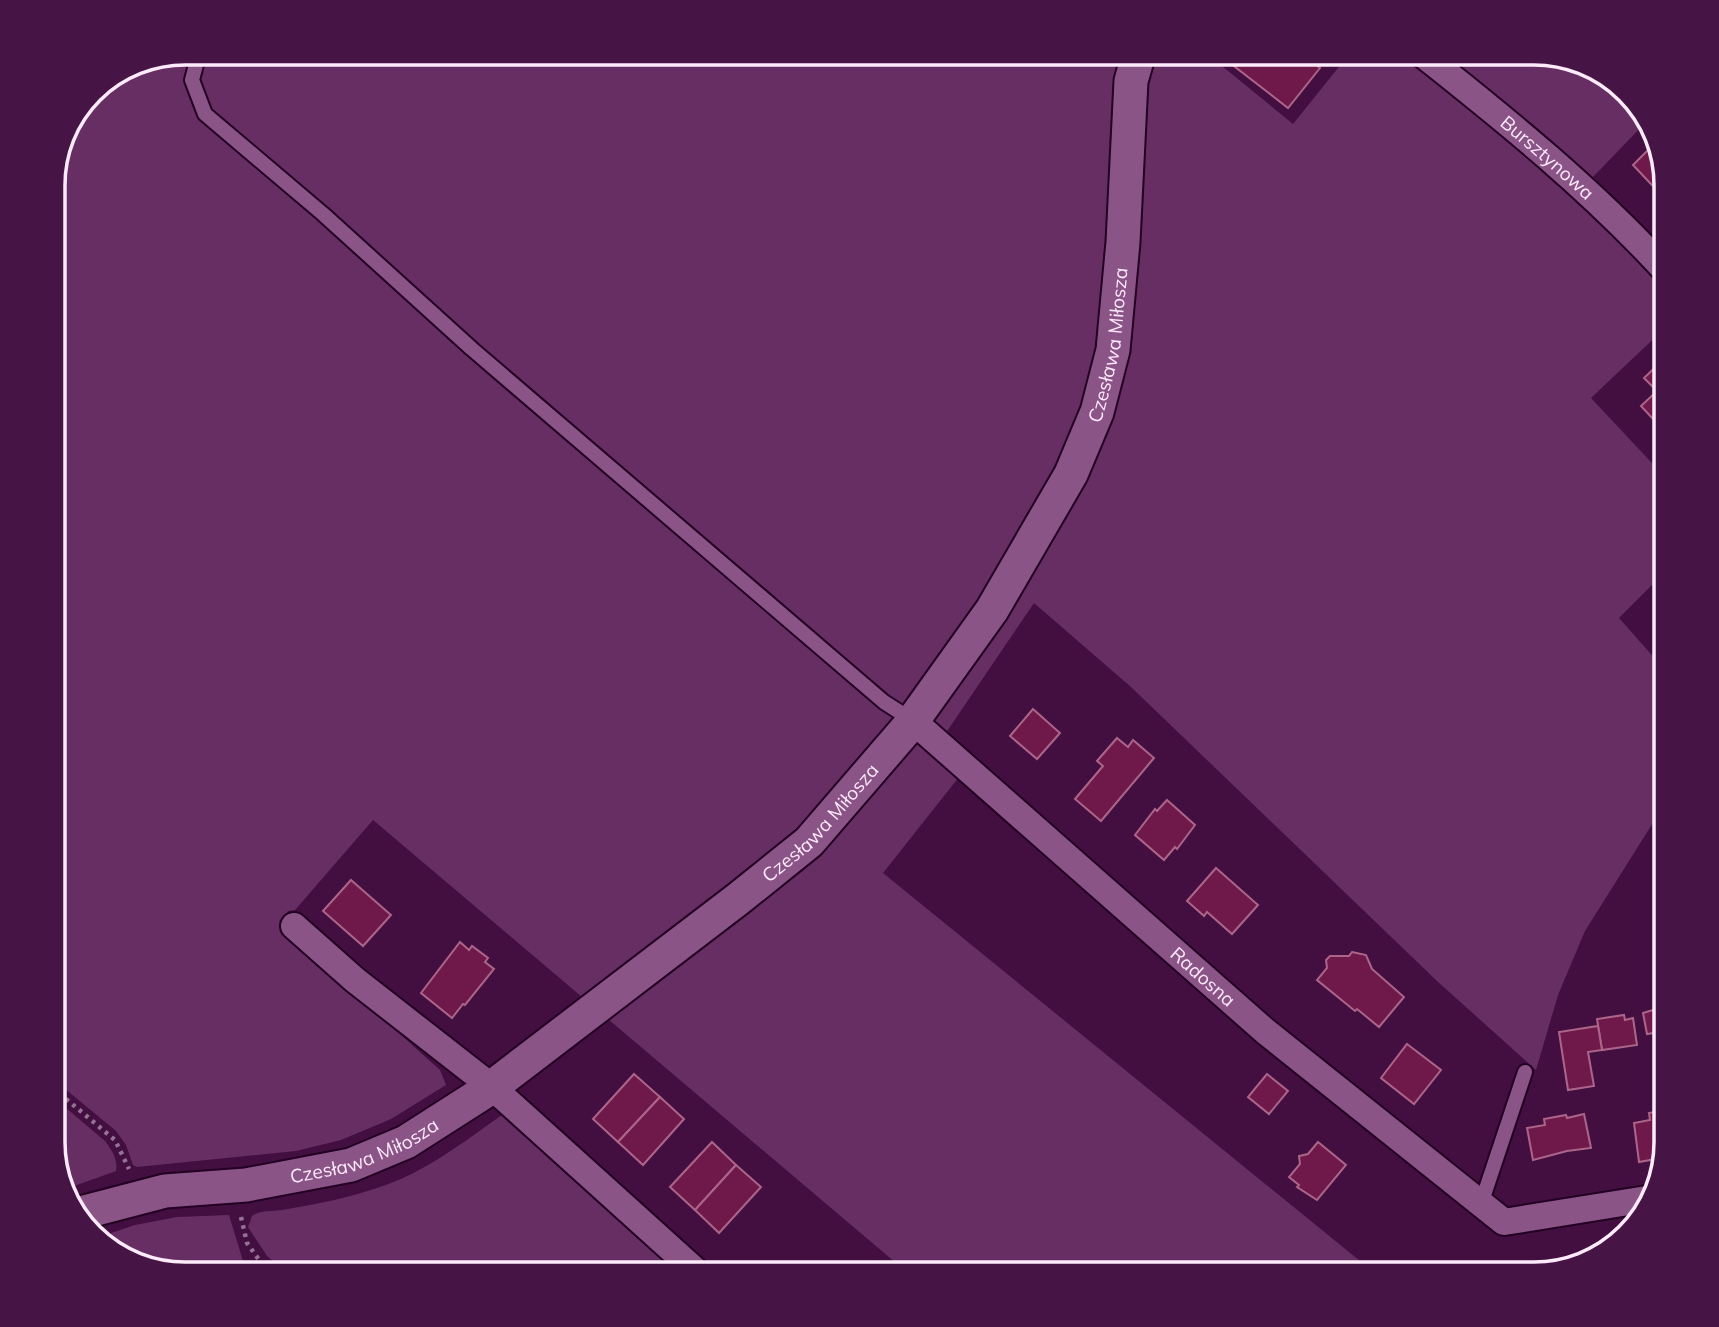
<svg xmlns="http://www.w3.org/2000/svg" width="1719" height="1327" viewBox="0 0 1719 1327" font-family="Mulish,sans-serif">
<style>
.green{fill:#672e64}
.building{fill:#6f194b;stroke:#ac6589;stroke-width:2}
.lines{fill:none;stroke-linecap:round;stroke-linejoin:round}
.service-casing{stroke:#230022;stroke-width:18}
.minor-casing{stroke:#230022;stroke-width:30}
.tertiary-casing{stroke:#230022;stroke-width:37}
.path{stroke:#967294;stroke-width:4.5;stroke-dasharray:3.5 5;stroke-linecap:butt}
.service{stroke:#8b5487;stroke-width:14}
.minor{stroke:#8b5487;stroke-width:26}
.tertiary{stroke:#8b5487;stroke-width:33}
.labels{text-anchor:middle;dominant-baseline:central;stroke-width:7;stroke-linejoin:round;paint-order:stroke}
.street-label{font-size:19px;fill:#fdeafb;stroke:#370335}
.rim{fill:none;stroke:#fdeafb;stroke-width:3.5}
</style>
<rect width="100%" height="100%" fill="#420f40"/>
<g class="green">
<polygon points="185,53 1206,53 1293,124 1350,53 1535,53 1615,80 1648,120 1593,177 1666,250 1666,327 1591,398 1666,478 1666,571 1619,618 1666,671 1666,802 1585,931 1558,995 1536,1070 1437,981 1131,687 1034,603 933,752 959,777 883,873 1376,1274 909,1274 373,820 295,910 288,911 279,925 440,1070 446,1085 391,1119 341,1140 296,1151 137,1167 133,1165 126,1145 116,1131 53,1079 53,175 66,126 97,86"/>
<path d="M 53,1097 L 105,1141 C 112,1150 118,1160 116,1171 L 63,1190 L 53,1151 Z"/>
<path d="M 506,1112 L 687,1274 L 288,1274 L 267,1256 L 248,1227 L 252,1216 C 262,1209 275,1212 288,1209 C 317,1204 348,1198 377,1188 C 425,1173 465,1141 506,1112 Z"/>
<polygon points="229,1215 243,1261 259,1274 184,1274 104,1247 96,1238 135,1225 177,1217"/>
</g>
<g class="building">
<polygon points="1238,53 1301,53 1320,68 1288,108 1230,63"/>
<polygon points="1656,142 1666,184 1666,200 1633,165"/>
<polygon points="1666,357 1666,433 1641,406 1657,391 1644,378"/>
<polygon points="1033,709 1060,733 1037,759 1010,736"/>
<polygon points="1117,738 1128,747 1133,740 1154,758 1101,821 1075,799 1103,766 1097,761"/>
<polygon points="1167,800 1195,825 1177,849 1175,847 1164,860 1135,835 1155,809 1157,811"/>
<polygon points="1216,868 1258,905 1232,934 1207,912 1204,916 1187,901"/>
<polygon points="351,880 391,915 363,946 323,911"/>
<polygon points="460,942 469,950 472,946 488,958 485,962 494,969 465,1005 463,1004 452,1018 421,993"/>
<polygon points="1352,952 1366,955 1372,969 1404,997 1379,1027 1357,1009 1355,1011 1317,980 1327,968 1326,960 1330,956 1349,956"/>
<polygon points="1666,1006 1666,1031 1647,1034 1643,1013"/>
<polygon points="1624,1015 1625,1020 1633,1018 1637,1045 1602,1050 1597,1019"/>
<polygon points="1598,1026 1602,1050 1588,1052 1594,1086 1568,1090 1559,1032"/>
<polygon points="1407,1044 1441,1070 1414,1104 1381,1078"/>
<polygon points="634,1074 660,1097 618,1142 593,1119"/>
<polygon points="1267,1074 1288,1091 1269,1114 1248,1097"/>
<polygon points="660,1097 684,1119 643,1165 618,1142"/>
<polygon points="1666,1110 1666,1143 1661,1158 1639,1162 1634,1123 1650,1120 1649,1113"/>
<polygon points="1584,1114 1591,1148 1567,1151 1533,1160 1527,1128 1545,1125 1544,1119 1566,1115 1567,1118"/>
<polygon points="712,1142 736,1165 695,1210 670,1187"/>
<polygon points="1318,1142 1346,1165 1317,1200 1297,1187 1299,1185 1289,1177 1300,1164 1299,1156 1308,1154"/>
<polygon points="736,1165 761,1187 719,1233 695,1210"/>
<polygon points="876,1262 887,1274 864,1274 863,1273"/>
</g>
<g class="lines">
<g class="service-casing">
<g id="service">
<polyline points="199,53 192,80 205,114 323,214 472,349 884,702 912,720"/>
<polyline points="1481,1204 1525,1072"/>
</g>
</g>
<g class="minor-casing">
<g id="minor">
<path id="s1" d="M 1421,53 C 1507,121 1592,190 1666,271"/>
<path id="s2" d="M 912,720 L 1265,1031 L 1504,1222 L 1647,1199"/>
<polyline points="294,926 355,980 492,1087 699,1274"/>
</g>
</g>
<g class="tertiary-casing">
<g id="tertiary">
<path id="s3" d="M 77,1214 L 165,1191 L 246,1185 L 351,1165 L 406,1142 L 492,1087 L 738,899 L 809,842 L 909,726 L 992,610 L 1071,474 L 1097,412 L 1113,350 L 1123,242 L 1131,81 L 1139,53"/>
</g>
</g>
<g class="path">
<polyline points="53,1088 115,1140 129,1169"/>
<polyline points="241,1217 247,1243 269,1274"/>
</g>
<use href="#service" class="service"/>
<use href="#minor" class="minor"/>
<use href="#tertiary" class="tertiary"/>
</g>
<g class="labels">
<g class="street-label">
<text stroke="none"><textPath href="#s1" startOffset="164">Bursztynowa</textPath></text>
<text stroke="none"><textPath href="#s3" startOffset="1430">Czesława Miłosza</textPath></text>
<text stroke="none"><textPath href="#s3" startOffset="863">Czesława Miłosza</textPath></text>
<text stroke="none"><textPath href="#s2" startOffset="388">Radosna</textPath></text>
<text stroke="none"><textPath href="#s3" startOffset="296">Czesława Miłosza</textPath></text>
</g>
</g>
<path d="M0 0H1719V1327H0ZM185 65H1534A120 120 0 0 1 1654 185V1142A120 120 0 0 1 1534 1262H185A120 120 0 0 1 65 1142V185A120 120 0 0 1 185 65Z" fill="#471545" fill-rule="evenodd"/>
<path class="rim" d="M185 65H1534A120 120 0 0 1 1654 185V1142A120 120 0 0 1 1534 1262H185A120 120 0 0 1 65 1142V185A120 120 0 0 1 185 65Z"/>
</svg>
